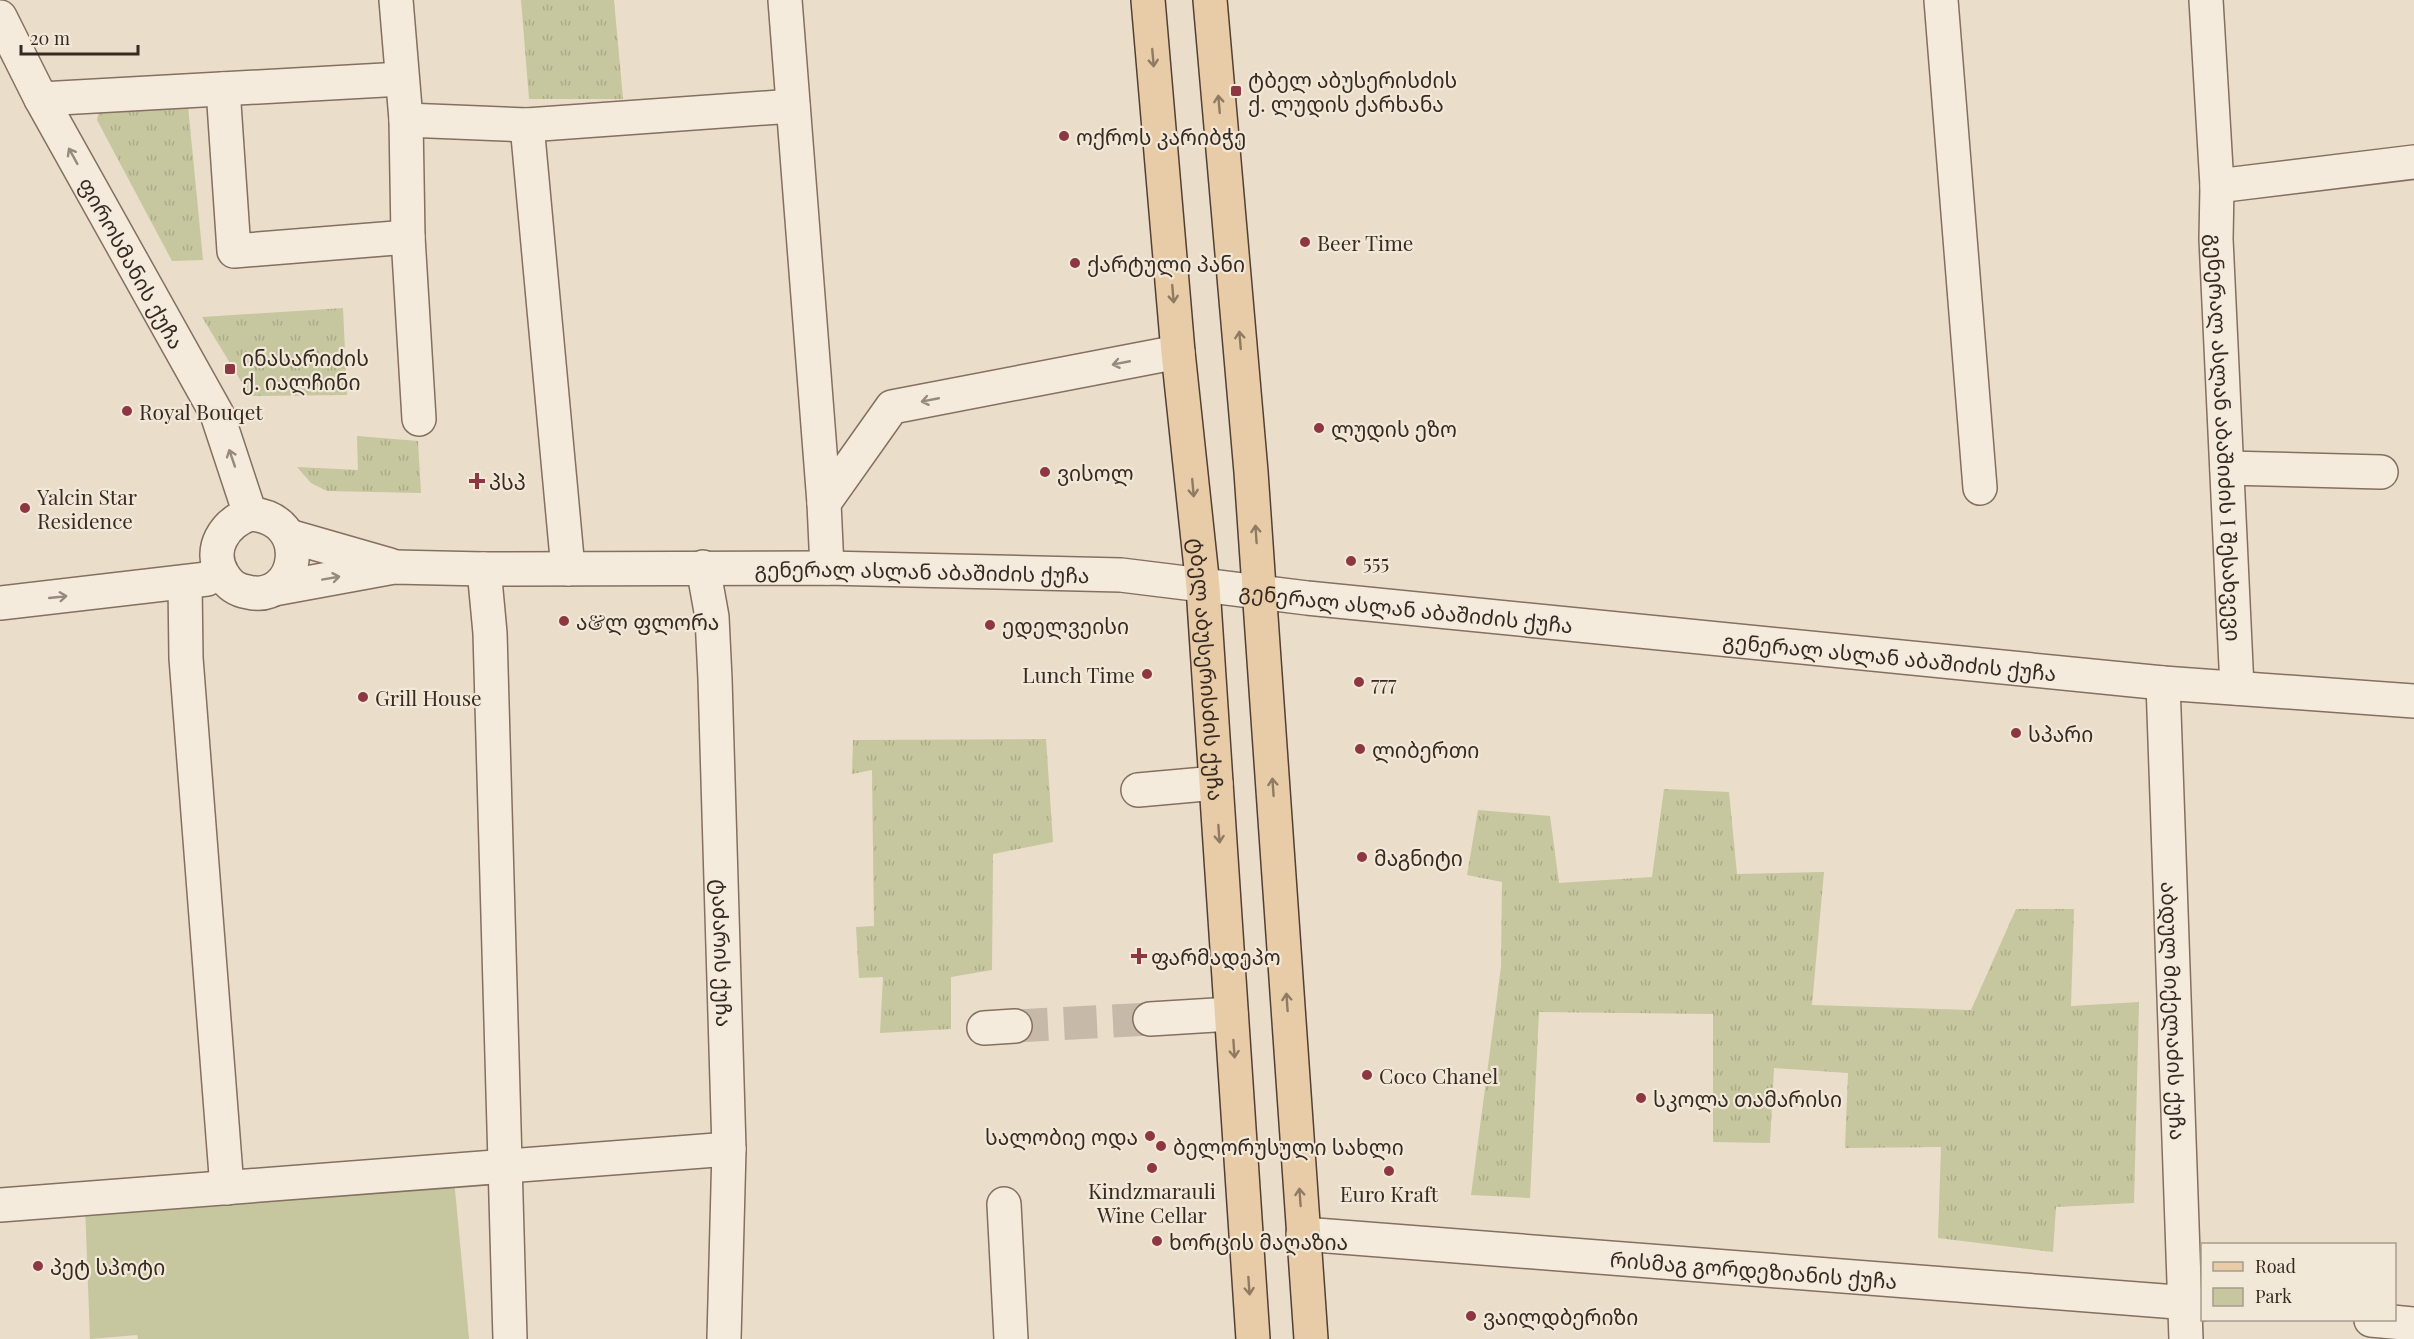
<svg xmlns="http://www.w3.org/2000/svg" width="2414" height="1339" viewBox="0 0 2414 1339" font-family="'Playfair Display','Noto Sans Georgian',serif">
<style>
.grass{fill:url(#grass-tufts)}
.park{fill:#c6c79e}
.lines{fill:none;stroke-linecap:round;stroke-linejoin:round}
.minor-tunnel{stroke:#c6b9a8;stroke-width:33;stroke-dasharray:33 16;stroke-linecap:butt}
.minor-casing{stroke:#846f60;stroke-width:36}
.major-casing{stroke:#533f34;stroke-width:36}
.minor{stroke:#f5ebdc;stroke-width:33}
.major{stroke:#e8cca7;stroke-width:33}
.oneway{stroke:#8f7b64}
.oneway2{stroke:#968a7f}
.poi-dot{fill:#8c3741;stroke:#f2e8d8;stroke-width:2}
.labels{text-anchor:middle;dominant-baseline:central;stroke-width:4.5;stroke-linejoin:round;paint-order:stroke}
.poi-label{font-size:21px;fill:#362a22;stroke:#f2e8d8;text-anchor:start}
.street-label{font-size:21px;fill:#362a22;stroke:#f2e8d8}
</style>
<defs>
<pattern id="grass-tufts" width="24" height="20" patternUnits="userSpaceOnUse" patternTransform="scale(1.5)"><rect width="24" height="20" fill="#c6c79e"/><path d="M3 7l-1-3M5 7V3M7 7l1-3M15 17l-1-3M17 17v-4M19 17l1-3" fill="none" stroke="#abab88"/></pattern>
</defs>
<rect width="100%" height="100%" fill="#eaddca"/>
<g class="grass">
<polygon points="521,0 614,0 623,99 529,99"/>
<polygon points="188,106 203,260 172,261 97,120 100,108"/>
<polygon points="343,308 347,395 250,396 202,317"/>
<polygon points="357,436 418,441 421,493 327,491 311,483 297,467 358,470"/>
<polygon points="1046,739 1053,842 993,854 992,970 951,977 951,1029 880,1033 883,977 859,978 856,927 874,926 872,770 852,774 853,740"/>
<polygon points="1664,789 1729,792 1737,874 1824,872 1812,1005 1971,1010 2016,909 2074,909 2071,1006 2139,1002 2134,1203 2056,1207 2053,1252 1938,1238 1941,1147 1845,1148 1848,1073 1774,1068 1770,1143 1713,1142 1713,1014 1539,1012 1530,1198 1471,1195 1501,967 1502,882 1467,875 1478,810 1550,816 1559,883 1652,877"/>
</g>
<polygon class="park" points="454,1179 469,1339 138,1339 137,1335 90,1339 85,1204"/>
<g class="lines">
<polyline class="minor-tunnel" points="1015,1026 1150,1019"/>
<g class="minor-casing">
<g id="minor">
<polyline points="396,0 406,120 408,237 419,419"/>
<polyline points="785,0 824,503"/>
<polyline points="1941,0 1980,488"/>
<path id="s1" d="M 2206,0 L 2217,186 L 2216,239 L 2237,688"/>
<path id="s2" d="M 0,17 L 41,99 L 217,414 L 250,514"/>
<polyline points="223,89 234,251 408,237"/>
<polyline points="41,99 402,79"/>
<polyline points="406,120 527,125 793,106"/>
<polyline points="527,125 568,569"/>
<polyline points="2217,186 2414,162"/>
<polyline points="2227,468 2381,472"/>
<path d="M 250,514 C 314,518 299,604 248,592 C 236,590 229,585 223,575 C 207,549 225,523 250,514 Z"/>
<polyline points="289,536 390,565"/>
<path id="s3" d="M 703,567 L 712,617 L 715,679 L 729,1149 L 724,1339"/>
<polyline points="827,568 824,503 892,407 1178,352"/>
<polyline points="484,569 490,633 510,1339"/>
<polyline points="185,583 186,658 227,1188"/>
<path id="s4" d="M 274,589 L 394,567 L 484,569 L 827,568 L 1121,575 L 1307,598 L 2163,683 L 2414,701"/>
<polyline points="0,603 207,579"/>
<path id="s5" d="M 2163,683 L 2186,1339"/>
<polyline points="1138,790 1216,783"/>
<polyline points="1150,1019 1231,1014"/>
<polyline points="984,1028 1015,1026"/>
<polyline points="1004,1204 1011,1339"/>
<polyline points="0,1205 729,1149"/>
<path id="s6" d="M 1303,1234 L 2202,1304"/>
<polyline points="2371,1320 2414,1324"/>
</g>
</g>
<g class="major-casing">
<g id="major">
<path id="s7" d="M 1148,0 L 1178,352 L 1203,587 L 1253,1339"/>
<polyline points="1210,0 1251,472 1311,1339"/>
</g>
</g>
<use href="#minor" class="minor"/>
<use href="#major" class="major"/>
</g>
<defs><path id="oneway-shaft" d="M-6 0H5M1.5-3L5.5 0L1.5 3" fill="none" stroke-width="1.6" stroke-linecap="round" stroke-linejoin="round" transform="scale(1.5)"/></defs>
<g class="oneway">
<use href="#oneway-shaft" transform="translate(1153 58) rotate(85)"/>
<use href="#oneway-shaft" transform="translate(1219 104) rotate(-95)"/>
<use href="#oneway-shaft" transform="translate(1173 294) rotate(85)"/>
<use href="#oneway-shaft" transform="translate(1240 340) rotate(-95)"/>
<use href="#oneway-shaft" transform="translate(1193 488) rotate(85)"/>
<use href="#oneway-shaft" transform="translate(1256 534) rotate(-94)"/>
<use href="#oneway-shaft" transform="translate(1273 787) rotate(-94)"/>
<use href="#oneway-shaft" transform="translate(1219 834) rotate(86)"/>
<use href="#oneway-shaft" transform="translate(1287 1002) rotate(-94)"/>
<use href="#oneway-shaft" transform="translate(1234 1049) rotate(86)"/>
<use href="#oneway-shaft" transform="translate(1300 1197) rotate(-94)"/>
<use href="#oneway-shaft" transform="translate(1249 1286) rotate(86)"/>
</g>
<g class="oneway2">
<use href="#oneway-shaft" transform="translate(73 156) rotate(-119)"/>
<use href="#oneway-shaft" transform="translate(1121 363) rotate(169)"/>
<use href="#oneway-shaft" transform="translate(930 400) rotate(169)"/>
<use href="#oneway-shaft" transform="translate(232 458) rotate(-109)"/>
<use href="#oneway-shaft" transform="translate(331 578) rotate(-10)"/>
<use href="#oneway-shaft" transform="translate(58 597) rotate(-6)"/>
</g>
<g class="poi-dot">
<rect x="1230" y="85" width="12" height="12" rx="3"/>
<circle cx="1064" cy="136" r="6"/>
<circle cx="1305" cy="242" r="6"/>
<circle cx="1075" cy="263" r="6"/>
<rect x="224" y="363" width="12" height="12" rx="3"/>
<circle cx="127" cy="411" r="6"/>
<circle cx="1319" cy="428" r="6"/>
<circle cx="1045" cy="472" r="6"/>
<path d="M474 472h6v6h6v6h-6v6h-6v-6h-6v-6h6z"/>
<circle cx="25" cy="508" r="6"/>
<circle cx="1351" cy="561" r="6"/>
<circle cx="564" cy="621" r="6"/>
<circle cx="990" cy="625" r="6"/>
<circle cx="1147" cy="674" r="6"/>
<circle cx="1359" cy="682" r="6"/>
<circle cx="363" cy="697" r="6"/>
<circle cx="2016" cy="733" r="6"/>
<circle cx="1360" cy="749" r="6"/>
<circle cx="1362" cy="857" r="6"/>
<path d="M1136 947h6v6h6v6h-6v6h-6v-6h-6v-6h6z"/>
<circle cx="1367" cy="1075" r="6"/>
<circle cx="1641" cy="1098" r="6"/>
<circle cx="1150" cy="1136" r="6"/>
<circle cx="1161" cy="1146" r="6"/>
<circle cx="1152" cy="1168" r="6"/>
<circle cx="1389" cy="1171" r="6"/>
<circle cx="1157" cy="1241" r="6"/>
<circle cx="38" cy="1266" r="6"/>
<circle cx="1471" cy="1316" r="6"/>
</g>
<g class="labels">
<g class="poi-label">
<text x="1248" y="79">ტბელ აბუსერისძის<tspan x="1248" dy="24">ქ. ლუდის ქარხანა</tspan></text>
<text x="1076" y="136">ოქროს კარიბჭე</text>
<text x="1317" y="242">Beer Time</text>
<text x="1087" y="263">ქარტული პანი</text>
<text x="242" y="357">ინასარიძის<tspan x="242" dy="24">ქ. იალჩინი</tspan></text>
<text x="139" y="411">Royal Bouqet</text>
<text x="1331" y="428">ლუდის ეზო</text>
<text x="1057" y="472">ვისოლ</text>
<text x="489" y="481">პსპ</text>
<text x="37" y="496">Yalcin Star<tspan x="37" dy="24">Residence</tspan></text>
<text x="1363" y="561">555</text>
<text x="576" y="621">ა&amp;ლ ფლორა</text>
<text x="1002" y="625">ედელვეისი</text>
<text x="1135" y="674" text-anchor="end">Lunch Time</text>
<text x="1371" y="682">777</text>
<text x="375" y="697">Grill House</text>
<text x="2028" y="733">სპარი</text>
<text x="1372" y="749">ლიბერთი</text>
<text x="1374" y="857">მაგნიტი</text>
<text x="1151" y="956">ფარმადეპო</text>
<text x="1379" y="1075">Coco Chanel</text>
<text x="1653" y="1098">სკოლა თამარისი</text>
<text x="1138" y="1136" text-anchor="end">სალობიე ოდა</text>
<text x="1173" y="1146">ბელორუსული სახლი</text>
<text x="1152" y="1190" text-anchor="middle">Kindzmarauli<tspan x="1152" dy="24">Wine Cellar</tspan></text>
<text x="1389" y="1193" text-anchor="middle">Euro Kraft</text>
<text x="1169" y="1241">ხორცის მაღაზია</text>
<text x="50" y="1266">პეტ სპოტი</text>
<text x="1483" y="1316">ვაილდბერიზი</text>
</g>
<g class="street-label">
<text stroke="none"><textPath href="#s2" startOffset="279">ფიროსმანის ქუჩა</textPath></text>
<text stroke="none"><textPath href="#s1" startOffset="438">გენერალ ასლან აბაშიძის I შესახვევი</textPath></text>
<text stroke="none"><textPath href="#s4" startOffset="650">გენერალ ასლან აბაშიძის ქუჩა</textPath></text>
<text stroke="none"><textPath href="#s4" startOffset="1136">გენერალ ასლან აბაშიძის ქუჩა</textPath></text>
<text stroke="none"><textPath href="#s4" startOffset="1622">გენერალ ასლან აბაშიძის ქუჩა</textPath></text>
<text stroke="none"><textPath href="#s7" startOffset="672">ტბელ აბუსერისძის ქუჩა</textPath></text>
<text stroke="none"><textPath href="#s3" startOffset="387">ტაძარის ქუჩა</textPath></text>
<text stroke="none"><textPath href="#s5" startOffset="328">აბდულ მიქელაძის ქუჩა</textPath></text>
<text stroke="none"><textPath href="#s6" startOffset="452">რისმაგ გორდეზიანის ქუჩა</textPath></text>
</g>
</g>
<rect x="2201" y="1243" width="195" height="78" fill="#f2e8d8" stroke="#a79c8f" stroke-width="1.5"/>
<rect x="2213" y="1262" width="30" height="9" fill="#e8cca7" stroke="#a79c8f" stroke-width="1.5"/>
<text x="2255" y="1273" font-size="18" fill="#362a22">Road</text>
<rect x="2213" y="1288" width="30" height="18" fill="#c6c79e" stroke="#a79c8f" stroke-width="1.5"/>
<text x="2255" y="1303" font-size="18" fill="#362a22">Park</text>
<path d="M21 45v9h117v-9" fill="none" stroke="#362a22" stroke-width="3"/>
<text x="30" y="45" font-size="18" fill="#362a22" stroke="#f2e8d8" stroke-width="4.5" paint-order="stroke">20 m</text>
</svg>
